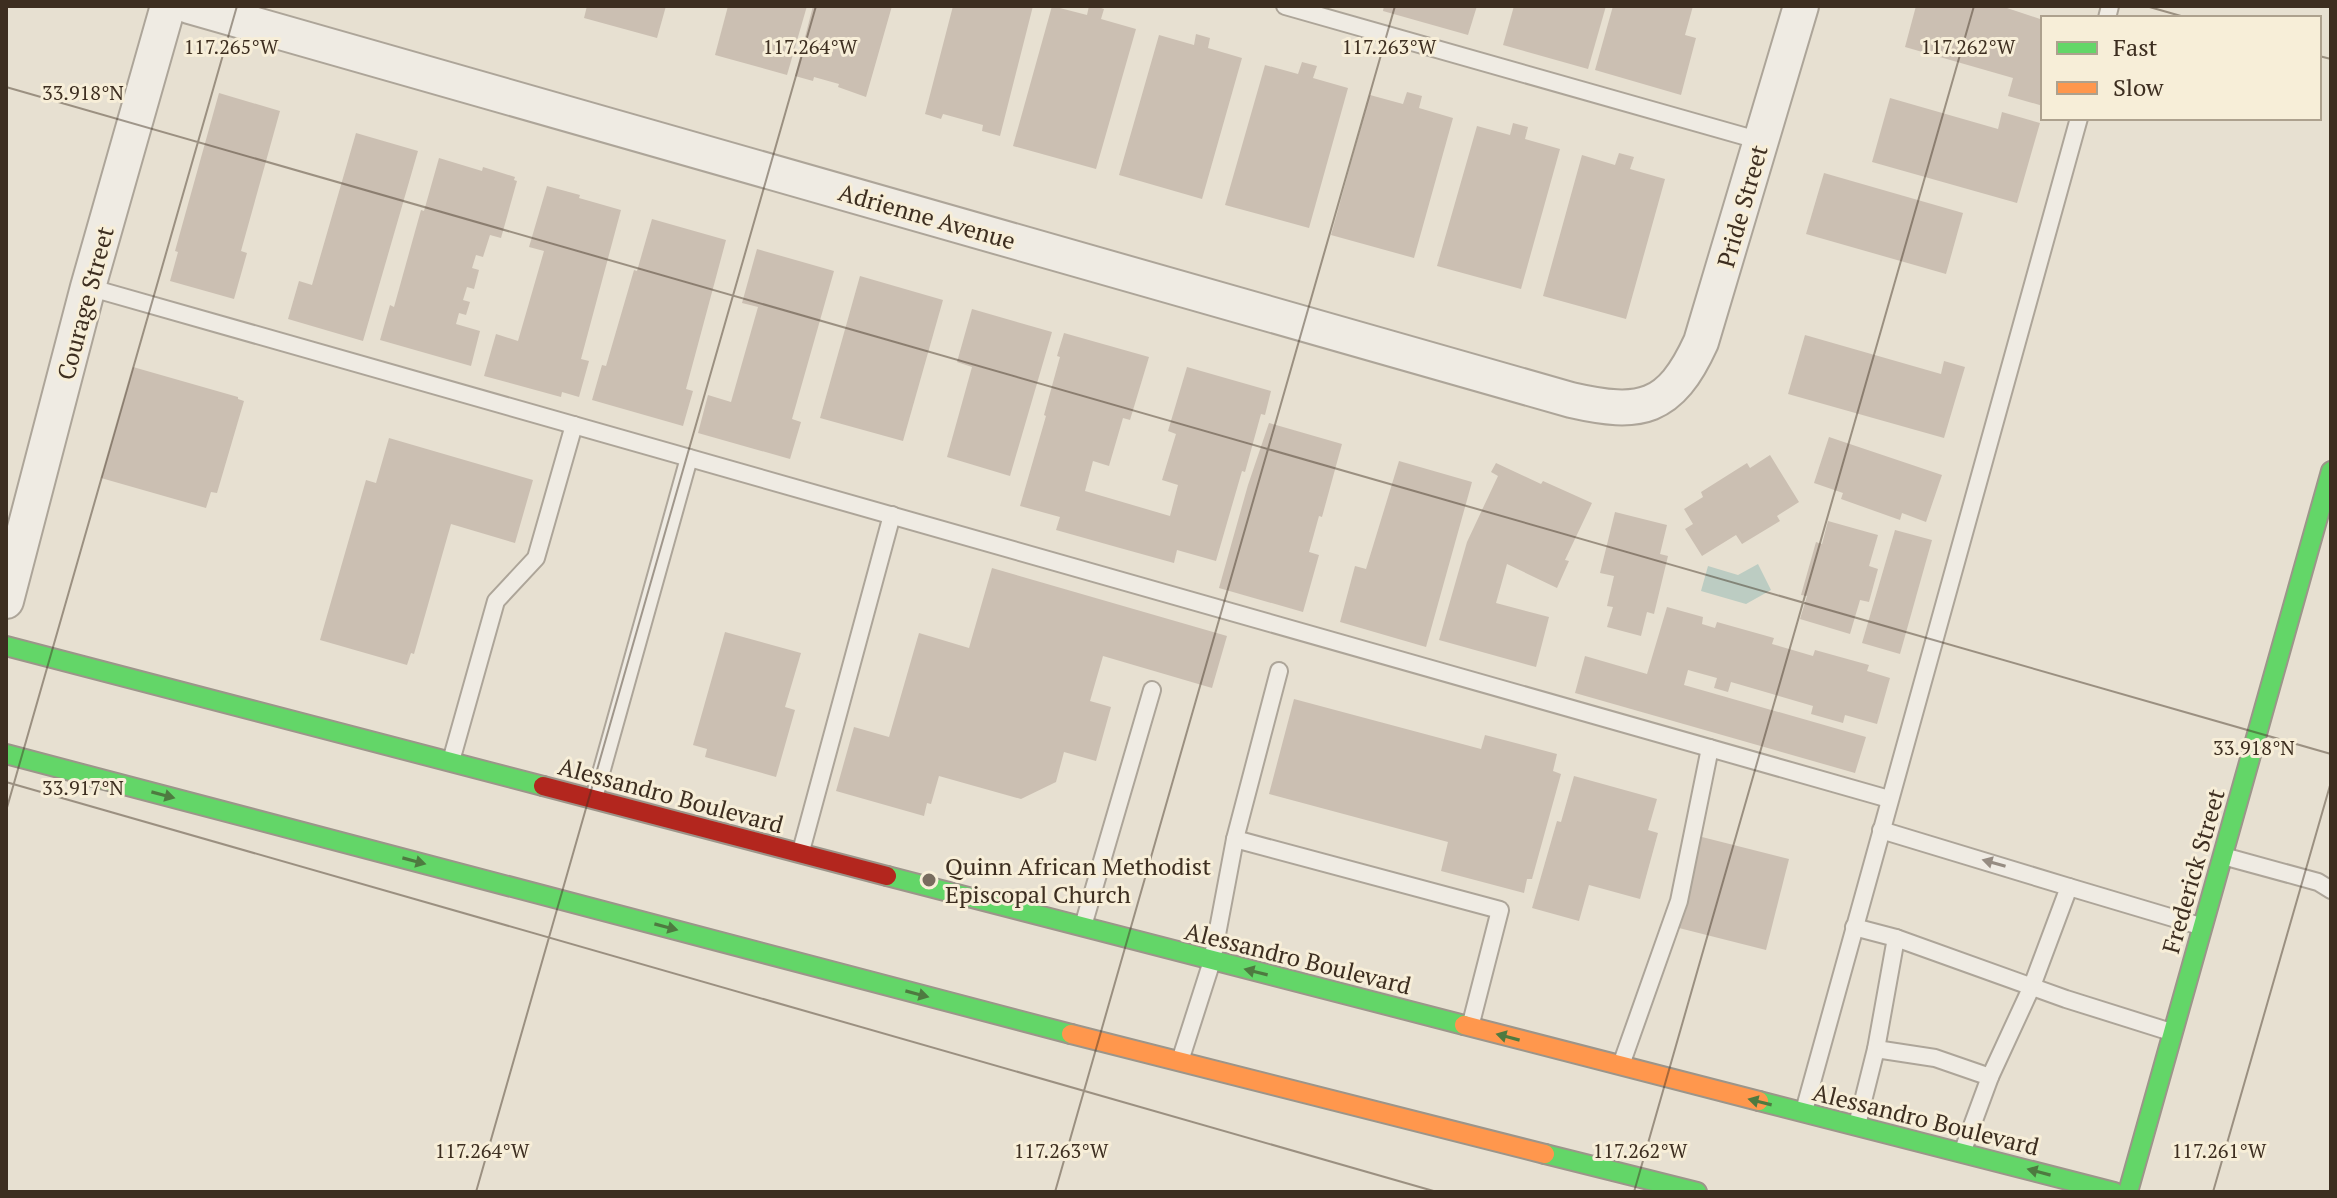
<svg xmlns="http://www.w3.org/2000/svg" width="2337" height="1198" viewBox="0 0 2337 1198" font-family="'PT Serif',serif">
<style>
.water{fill:#bcccc2}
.building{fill:#cbbfb2}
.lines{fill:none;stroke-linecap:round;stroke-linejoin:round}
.lane-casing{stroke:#ada599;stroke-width:20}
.street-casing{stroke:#ada599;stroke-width:38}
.fast-casing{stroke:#9c958a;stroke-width:22}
.slow-casing{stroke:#9c958a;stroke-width:22}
.jam-casing{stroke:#9c958a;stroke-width:22}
.lane{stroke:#efebe3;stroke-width:16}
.street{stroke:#efebe3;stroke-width:34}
.fast{stroke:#63d668;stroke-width:18}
.slow{stroke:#ff974d;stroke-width:18}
.jam{stroke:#b3261e;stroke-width:18}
.oneway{fill:#4e7a40}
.oneway2{fill:#968c82}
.ticks{fill:none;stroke:#3d2e20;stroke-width:2;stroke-opacity:0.45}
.poi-dot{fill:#786c5e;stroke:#f7eed8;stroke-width:3}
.labels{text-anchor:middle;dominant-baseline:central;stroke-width:6;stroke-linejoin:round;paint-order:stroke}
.street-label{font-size:24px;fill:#3d2e20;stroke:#f7eed8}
.poi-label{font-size:24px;fill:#3d2e20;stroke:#f7eed8;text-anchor:start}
.ticks-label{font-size:20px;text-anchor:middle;fill:#3d2e20;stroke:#f7eed8;stroke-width:6;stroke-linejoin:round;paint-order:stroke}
</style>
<rect width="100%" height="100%" fill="#e7e0d1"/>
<polygon class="water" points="1758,564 1771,590 1746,604 1701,591 1708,566 1738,575"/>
<g class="building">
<polygon points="587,6 666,6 657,38 584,18"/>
<polygon points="728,6 807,6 787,75 715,55"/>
<polygon points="813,6 892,6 866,97 838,87 839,84 814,77 813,81 795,76"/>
<polygon points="953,6 1033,6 1000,136 982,131 983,125 943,114 941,119 925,114"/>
<polygon points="1052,6 1087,15 1089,6 1095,6 1104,9 1101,19 1136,29 1096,169 1013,146"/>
<polygon points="1384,6 1477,6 1468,35 1383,11"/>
<polygon points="1514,6 1606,6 1588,69 1503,45"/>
<polygon points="1613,6 1693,6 1685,35 1696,38 1681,95 1595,70"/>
<polygon points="1916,6 2001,6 2043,20 2043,106 2008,96 2013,78 1905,47"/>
<polygon points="1196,34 1210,38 1208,48 1242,58 1202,199 1119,175 1159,35 1194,45"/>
<polygon points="1302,62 1317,66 1313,78 1348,88 1309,228 1225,205 1265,65 1298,74"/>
<polygon points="1407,92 1422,96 1419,108 1453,118 1414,258 1331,235 1370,95 1403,104"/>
<polygon points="219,93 280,111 241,251 247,253 234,299 170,281 178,252 175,251"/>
<polygon points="1890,98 1998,129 2002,112 2040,123 2017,203 1872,162"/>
<polygon points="1513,123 1528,127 1525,139 1560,149 1521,289 1437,266 1477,126 1510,135"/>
<polygon points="356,133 418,151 363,341 288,319 299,281 312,285"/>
<polygon points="1619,153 1634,157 1630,169 1665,179 1626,319 1543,296 1582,155 1615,165"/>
<polygon points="439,158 482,171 483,167 515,177 514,180 517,181 501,238 490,235 483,257 476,255 472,268 479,270 474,289 467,287 463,300 470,302 466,315 459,313 456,324 480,331 471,366 380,340 390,305 394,307 421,210 424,211"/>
<polygon points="1824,173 1963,213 1946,274 1806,234"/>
<polygon points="547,186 580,195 579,198 621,210 581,359 589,361 579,397 562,392 561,397 484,376 496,334 518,341 544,251 529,247"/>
<polygon points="652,219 726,240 686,389 693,391 683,426 592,400 602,365 606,366 634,270 637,271"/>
<polygon points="757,249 834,271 792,419 801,422 790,459 698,433 708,395 731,402 758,307 742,303"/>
<polygon points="860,276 943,300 903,441 820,418"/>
<polygon points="972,309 1052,332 1010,476 947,457 972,367 957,362"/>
<polygon points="1064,333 1149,357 1130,420 1123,418 1109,466 1093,461 1085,491 1170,516 1178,485 1162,480 1176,434 1168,431 1187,367 1271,391 1265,415 1261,414 1245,472 1242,471 1216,561 1177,550 1174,563 1120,548 1056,530 1060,517 1020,506 1046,416 1044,415 1060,357 1057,356"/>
<polygon points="1805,335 1941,374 1944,361 1965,367 1944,438 1788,394"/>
<polygon points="133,367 238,397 238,399 244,401 217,493 211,492 206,508 101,478"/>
<polygon points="1269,423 1342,444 1322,517 1319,516 1309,552 1319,555 1303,612 1219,588 1248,485"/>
<polygon points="1829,437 1942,475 1926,522 1902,513 1900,520 1841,499 1843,493 1814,483"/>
<polygon points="389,438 533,480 515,543 451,524 414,654 411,653 407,665 320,640 366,480 376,483"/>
<polygon points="1770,455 1799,502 1777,516 1780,521 1742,544 1736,535 1702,556 1685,529 1693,524 1684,509 1703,497 1701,492 1747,463 1750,468"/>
<polygon points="1399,461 1472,482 1426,647 1340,622 1355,566 1366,569"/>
<polygon points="1496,463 1541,484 1543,481 1592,503 1565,560 1569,561 1557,588 1507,564 1496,603 1549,617 1536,667 1439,640 1467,542 1498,476 1491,472"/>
<polygon points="1615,512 1667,525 1660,554 1668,556 1654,614 1647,612 1641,636 1607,627 1613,607 1607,606 1614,576 1600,573"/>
<polygon points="1828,521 1878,535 1869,566 1878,569 1869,602 1860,600 1850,634 1800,619 1807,596 1801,595 1816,542 1822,544"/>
<polygon points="1895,530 1932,540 1900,654 1862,643"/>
<polygon points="992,568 1227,636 1212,688 1103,656 1090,701 1111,707 1096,761 1064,752 1056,782 1021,799 939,776 931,804 927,803 924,816 836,791 854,727 889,737 919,633 969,648"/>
<polygon points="1667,607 1703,617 1702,624 1715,628 1717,622 1774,638 1772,644 1813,656 1815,650 1869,665 1867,671 1890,678 1877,724 1845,715 1843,723 1811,714 1813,706 1731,682 1728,692 1714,688 1717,678 1688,670 1684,685 1866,737 1855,773 1575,693 1585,656 1647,674"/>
<polygon points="725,632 801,653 785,707 795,710 776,777 705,757 707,749 693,745"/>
<polygon points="1294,699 1481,749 1485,735 1557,754 1553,771 1561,774 1532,879 1527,879 1524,893 1441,871 1448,842 1269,794"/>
<polygon points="1574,776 1657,799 1648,830 1658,833 1640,899 1589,885 1579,921 1532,908 1557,821 1561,822"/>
<polygon points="1698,836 1789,859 1766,950 1675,927"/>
</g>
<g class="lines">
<g class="lane-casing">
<g id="lane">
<polyline points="1285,6 1761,141"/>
<polyline points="2107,18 2110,6"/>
<polyline points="88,287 1889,799"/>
<polyline points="451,761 496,601 536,558 574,425"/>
<polyline points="594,798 689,458"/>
<polyline points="1881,830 2069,887"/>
<polyline points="1235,839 1500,910 1470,1027"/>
<polyline points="801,851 892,515"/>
<polyline points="2223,856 2318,882 2331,890"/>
<polyline points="1083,926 1152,690"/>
<polyline points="1854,927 1896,938 1876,1049"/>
<polyline points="1896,938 2066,999 2171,1032"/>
<polyline points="1180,1061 1212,961 1235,839 1279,671"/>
<polyline points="1621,1065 1679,901 1710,748"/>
<polyline points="1990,1077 2032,986 2069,887 2200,926"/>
<polyline points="1804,1111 2079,118"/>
<polyline points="1857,1125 1876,1049 1935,1058 1990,1077 1962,1153"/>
</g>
</g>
<g class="street-casing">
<g id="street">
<path d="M 189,6 L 1571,400 C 1641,416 1670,410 1701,342 L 1801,6"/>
<polyline points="6,601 88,287 168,6"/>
</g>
</g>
<g class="fast-casing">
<g id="fast">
<polyline points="6,646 543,786"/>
<polyline points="6,754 1071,1034"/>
<polyline points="887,876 1464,1025"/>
<polyline points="1759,1101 2114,1192"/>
<polyline points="1545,1154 1697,1192"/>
<polyline points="2128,1192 2331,471"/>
</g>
</g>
<g class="slow-casing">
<g id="slow">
<polyline points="1464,1025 1759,1101"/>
<polyline points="1071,1034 1545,1154"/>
</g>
</g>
<g class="jam-casing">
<polyline id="jam" points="543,786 887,876"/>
</g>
<use href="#lane" class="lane"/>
<use href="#street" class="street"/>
<use href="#fast" class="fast"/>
<use href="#slow" class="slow"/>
<use href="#jam" class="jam"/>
</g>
<defs><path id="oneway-solid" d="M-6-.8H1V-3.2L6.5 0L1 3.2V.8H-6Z" transform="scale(2)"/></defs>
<g class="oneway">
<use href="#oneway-solid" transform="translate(163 795) rotate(15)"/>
<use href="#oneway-solid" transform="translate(414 861) rotate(15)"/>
<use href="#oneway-solid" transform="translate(666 927) rotate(15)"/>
<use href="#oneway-solid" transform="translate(1256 972) rotate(-166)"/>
<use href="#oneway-solid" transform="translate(917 994) rotate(15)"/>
<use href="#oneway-solid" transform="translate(1508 1037) rotate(-165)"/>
<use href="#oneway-solid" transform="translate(1760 1102) rotate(-166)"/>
<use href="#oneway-solid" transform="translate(2039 1172) rotate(-165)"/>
</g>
<use class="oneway2" href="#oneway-solid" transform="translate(1994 863) rotate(-164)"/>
<path class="ticks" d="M 2146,6 L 2188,18M 2319,56 L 2331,59M 6,87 L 2331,754M 6,782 L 1437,1192M 6,811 L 237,6M 476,1192 L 816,6M 1055,1192 L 1395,6M 1634,1192 L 1974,6M 2213,1192 L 2331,782"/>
<circle class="poi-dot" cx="929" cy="880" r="8"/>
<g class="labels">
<g class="street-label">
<text transform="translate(1742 206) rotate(-74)">Pride Street</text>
<text transform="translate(927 216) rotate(16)">Adrienne Avenue</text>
<text transform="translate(85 303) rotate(-75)">Courage Street</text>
<text transform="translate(671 795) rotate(15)">Alessandro Boulevard</text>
<text transform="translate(2193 871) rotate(-74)">Frederick Street</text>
<text transform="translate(1298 958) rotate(14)">Alessandro Boulevard</text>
<text transform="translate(1926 1119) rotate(14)">Alessandro Boulevard</text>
</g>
<g class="poi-label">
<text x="945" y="866">Quinn African Methodist<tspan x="945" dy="28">Episcopal Church</tspan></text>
</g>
</g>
<g class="ticks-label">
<text x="231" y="54">117.265°W</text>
<text x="810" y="54">117.264°W</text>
<text x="1389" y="54">117.263°W</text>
<text x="1968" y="54">117.262°W</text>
<text x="83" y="100">33.918°N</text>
<text x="2254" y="755">33.918°N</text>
<text x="83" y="795">33.917°N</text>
<text x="482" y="1158">117.264°W</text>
<text x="1061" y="1158">117.263°W</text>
<text x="1640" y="1158">117.262°W</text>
<text x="2219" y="1158">117.261°W</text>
</g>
<rect width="2337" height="1198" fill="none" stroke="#3d2e20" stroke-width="16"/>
<rect x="2041" y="16" width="280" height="104" fill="#f7eed8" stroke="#ada18e" stroke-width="2"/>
<rect x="2057" y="42" width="40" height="12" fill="#63d668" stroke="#ada18e" stroke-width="2"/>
<text x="2113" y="56" font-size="24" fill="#3d2e20">Fast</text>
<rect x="2057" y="82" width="40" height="12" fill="#ff974d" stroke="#ada18e" stroke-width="2"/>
<text x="2113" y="96" font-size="24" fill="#3d2e20">Slow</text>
</svg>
